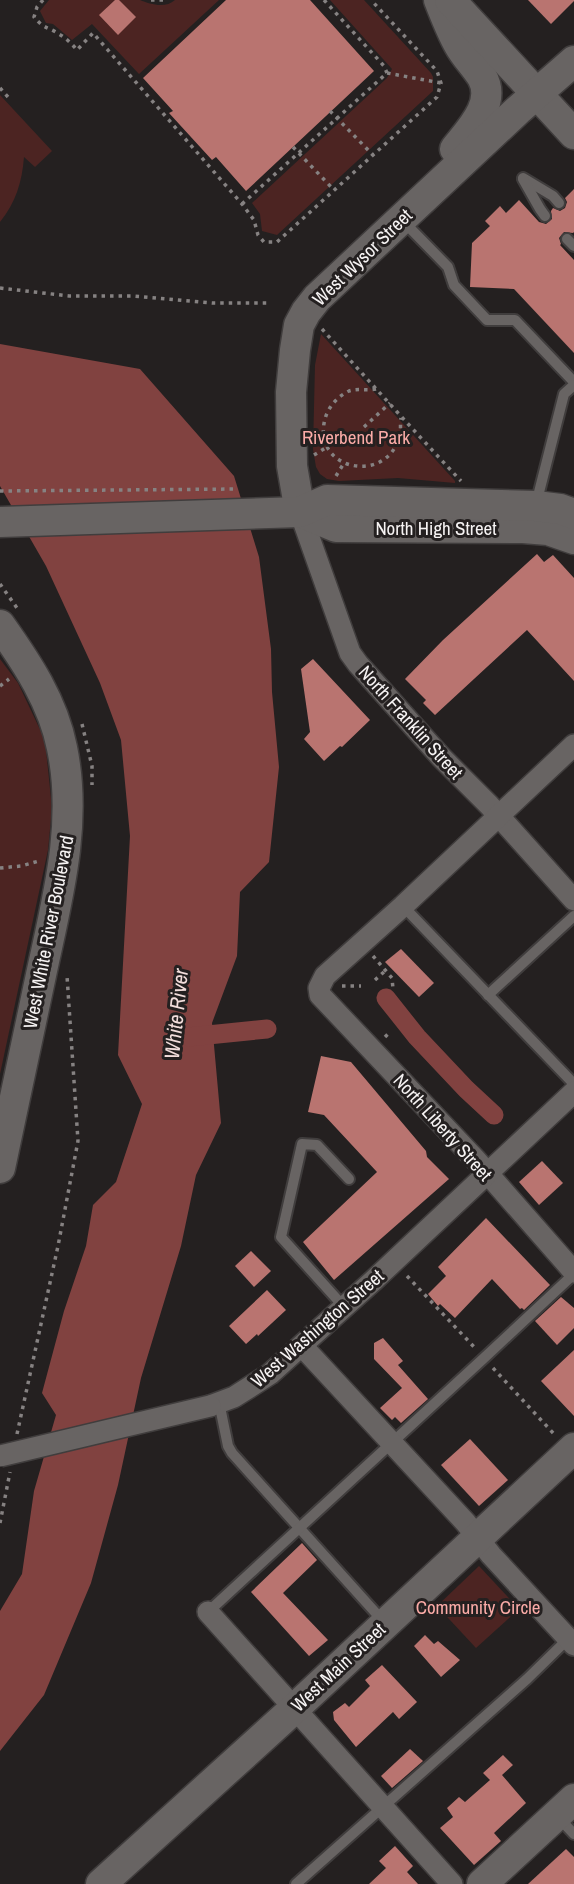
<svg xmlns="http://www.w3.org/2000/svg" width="574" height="1884" viewBox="0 0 574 1884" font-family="'Archivo Narrow',sans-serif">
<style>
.green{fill:#4c2422}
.water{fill:#814240}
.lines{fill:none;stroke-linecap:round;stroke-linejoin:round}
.canal{stroke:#814240;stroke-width:19}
.building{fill:#b97470}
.lane-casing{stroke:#403d3d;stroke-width:14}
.street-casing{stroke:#403d3d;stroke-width:24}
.secondary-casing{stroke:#403d3d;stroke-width:33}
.path{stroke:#868282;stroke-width:3.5;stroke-dasharray:3.5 5;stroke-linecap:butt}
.lane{stroke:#686463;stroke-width:10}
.street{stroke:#686463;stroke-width:21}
.secondary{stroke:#686463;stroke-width:30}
.street-bridge-casing{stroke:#403d3d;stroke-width:24;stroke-linecap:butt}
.street-bridge{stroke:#686463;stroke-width:21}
.labels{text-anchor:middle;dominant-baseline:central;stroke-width:6;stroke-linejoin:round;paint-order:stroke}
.street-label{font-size:19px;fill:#f6f3f3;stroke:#242020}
.park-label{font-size:19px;fill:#fbaba7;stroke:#242020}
.water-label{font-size:21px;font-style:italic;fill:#f2dddb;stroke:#242020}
</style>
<rect width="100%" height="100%" fill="#242020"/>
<g class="green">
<path d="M 49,0 L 140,0 C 150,4 165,9 175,0 L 219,0 L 139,74 L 92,24 L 72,40 L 53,24 L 46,23 L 40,11 Z"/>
<polygon points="330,0 364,0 431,73 433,77 433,91 277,235 262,231 260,214 252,203 387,78 392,69"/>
<path d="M 0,95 L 52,151 L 35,167 L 24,157 C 22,182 16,202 0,222 Z"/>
<polygon points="321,334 455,481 455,483 398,478 339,481 327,479 320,474 316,467 313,449 315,365"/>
<polygon points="0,659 18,683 45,740 52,808 48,850 0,1074"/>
<polygon points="479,1566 519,1609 476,1648 437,1606"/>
</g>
<polygon class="water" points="0,344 140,369 234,476 259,557 271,649 272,692 279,767 269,862 240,892 237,956 212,1023 221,1123 196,1175 181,1246 141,1378 118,1485 91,1583 44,1695 0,1751 0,1611 22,1574 34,1491 56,1415 42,1393 64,1311 86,1246 93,1205 116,1182 142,1104 118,1055 130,836 121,740 100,683 46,566 0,486"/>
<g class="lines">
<g class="canal">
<polyline points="386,998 417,1037 466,1089 494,1115"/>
<polyline points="188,1037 267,1029"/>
</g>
</g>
<g class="building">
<polygon points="115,0 119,0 136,17 118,35 99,15"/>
<polygon points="226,0 310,0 374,71 246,191 216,157 212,160 169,113 173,111 143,78"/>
<polygon points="528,0 574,0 574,1 551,24"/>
<polygon points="574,189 574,232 573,233 564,232 559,238 561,244 560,245 574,260 574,353 514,289 470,287 472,243 490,226 485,221 500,206 506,213 519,200 539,222 546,224 552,219 551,211 553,208 560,211 565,208 567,202 565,198"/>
<polygon points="537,554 544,562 553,555 574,578 574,681 527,630 435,715 423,703 426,700 405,679 443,640"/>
<polygon points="313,659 370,720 342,747 340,746 324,761 304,739 310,732 301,669"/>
<polygon points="401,949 434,983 419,997 385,962"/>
<polygon points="321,1056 351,1062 426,1151 427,1157 449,1179 334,1280 303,1242 377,1172 324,1115 308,1112"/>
<polygon points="542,1161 563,1183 539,1205 519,1182"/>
<polygon points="486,1218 550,1285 524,1310 522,1308 520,1309 492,1279 455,1318 440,1304 438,1306 428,1294 446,1276 438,1267"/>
<polygon points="251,1251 271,1271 254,1287 235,1266"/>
<polygon points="267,1290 286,1310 258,1336 257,1334 246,1344 229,1326"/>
<polygon points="561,1297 574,1308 574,1328 557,1345 535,1321"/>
<polygon points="383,1338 403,1361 398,1365 428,1399 401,1423 395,1417 392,1420 380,1408 402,1388 374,1359 374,1343"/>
<polygon points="574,1350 574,1416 541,1381"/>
<polygon points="470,1439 508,1480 479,1506 441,1465"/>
<polygon points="302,1543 317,1560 283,1593 328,1640 309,1656 251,1592"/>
<polygon points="425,1635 434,1644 438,1641 460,1660 441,1677 414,1646"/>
<polygon points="382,1665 417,1702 399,1719 393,1712 356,1747 334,1720 333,1712 345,1703 349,1707 370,1686 365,1680"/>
<polygon points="410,1749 423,1761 392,1788 381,1776"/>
<polygon points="503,1755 513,1765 502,1775 526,1803 494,1833 501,1841 474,1865 440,1828 453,1817 447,1808 459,1797 465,1802 490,1780 483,1773"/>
<polygon points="395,1846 413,1866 407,1872 418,1884 369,1884 386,1868 379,1861"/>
<polygon points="566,1849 574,1857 574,1884 528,1884"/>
</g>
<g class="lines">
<g class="lane-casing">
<g id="lane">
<polyline points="523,178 553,196 559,203"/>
<polyline points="523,179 540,209 545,216"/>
<polyline points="404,222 448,267 454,285 487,320 515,320 574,382"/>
<polyline points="567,239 574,246"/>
<polyline points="536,504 564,394 574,385"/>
<polyline points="403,906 574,1084"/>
<polyline points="488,995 574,916"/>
<polyline points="344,1307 281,1237 302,1144 317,1145 349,1179"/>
<polyline points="219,1402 228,1446 232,1453 383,1621"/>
<polyline points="208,1612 484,1358 574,1274"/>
<polyline points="558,1817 574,1834"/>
<polyline points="296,1884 527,1679 570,1637"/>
</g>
</g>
<g class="street-casing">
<g id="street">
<polyline points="300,512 350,653 358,664 441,757 489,805 574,900"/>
<polyline points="574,745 403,906 325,976 319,988 320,995 475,1159 574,1272"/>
<polyline points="302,1346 466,1523 491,1555 574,1645"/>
<polyline points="210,1406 234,1397 270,1374 374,1280 574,1092"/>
<polyline points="208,1612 452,1884"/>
</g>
</g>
<g class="secondary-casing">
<g id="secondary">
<path d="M 439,0 C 445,15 451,31 459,45 C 465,56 475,66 482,77 C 497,103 470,130 455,149"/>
<polyline points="450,0 574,134"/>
<polyline points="300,512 292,466 291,392 295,350 299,325 306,312 317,298 518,110 574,61"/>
<polyline points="300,512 336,527 523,528 548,530 574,539"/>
<polyline points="0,522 300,512 327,500 536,506 560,509 574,514"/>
<path d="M 0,625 C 27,663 53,702 62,748 C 78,824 57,900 41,975 C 27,1039 14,1104 0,1168"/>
<polyline points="101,1884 295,1708 574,1448"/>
<polyline points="482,1884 574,1799"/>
</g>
</g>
<g class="path">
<path d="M 43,0 L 37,7 L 34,17 C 45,30 47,26 59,34 C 66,38 72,44 77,50 L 93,33 L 242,204 L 254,220 L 258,235 L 264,242 L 277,242 L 437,97 L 441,83 L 437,71 L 371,0"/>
<polyline points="151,0 166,0"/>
<polyline points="324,0 384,66 387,73"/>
<polyline points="0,88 8,97"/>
<polyline points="330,111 373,155"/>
<polyline points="293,147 334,190"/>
<polyline points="242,204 387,73 441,83"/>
<polyline points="0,288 69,296 134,296 212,303 267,303"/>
<path d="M 322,329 C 368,380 414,431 461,481"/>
<path d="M 376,389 C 367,391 358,388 349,391 C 338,396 328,407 325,419 C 311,471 389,486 400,434 C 401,429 400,423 401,418"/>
<polyline points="364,427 390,403"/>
<polyline points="314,455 327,447"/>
<polyline points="336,476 344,463"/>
<polyline points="0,491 236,489"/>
<polyline points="0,584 17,608"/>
<polyline points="0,686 9,679"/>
<polyline points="82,724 92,766 92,785"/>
<polyline points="0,868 21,866 39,861"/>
<polyline points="373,956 392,978 393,989"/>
<polyline points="375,980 385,971"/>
<polyline points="342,986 361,986"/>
<polyline points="385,1037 391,1031"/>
<polyline points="407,1276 476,1349"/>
<polyline points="493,1368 554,1434"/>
<polyline points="17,1434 58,1246 78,1141 67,976"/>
<polyline points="0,1523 10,1472"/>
</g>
<use href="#lane" class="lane"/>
<use href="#street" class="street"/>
<use href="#secondary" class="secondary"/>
<g class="street-bridge-casing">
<polyline id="street-bridge" points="0,1456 210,1406"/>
</g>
<use href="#street-bridge" class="street-bridge"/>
</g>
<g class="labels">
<g class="street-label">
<text transform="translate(362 257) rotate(-44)">West Wysor Street</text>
<text x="436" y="528">North High Street</text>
<text transform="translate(411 722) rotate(48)">North Franklin Street</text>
<text transform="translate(48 932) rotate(-79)">West White River Boulevard</text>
<text transform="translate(443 1127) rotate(48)">North Liberty Street</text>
<text transform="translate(317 1328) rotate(-41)">West Washington Street</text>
<text transform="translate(338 1667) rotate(-43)">West Main Street</text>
</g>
<g class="park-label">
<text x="356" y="437">Riverbend Park</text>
<text x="478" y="1607">Community Circle</text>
</g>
<g class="water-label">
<text transform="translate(176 1014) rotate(-84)">White River</text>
</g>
</g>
</svg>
